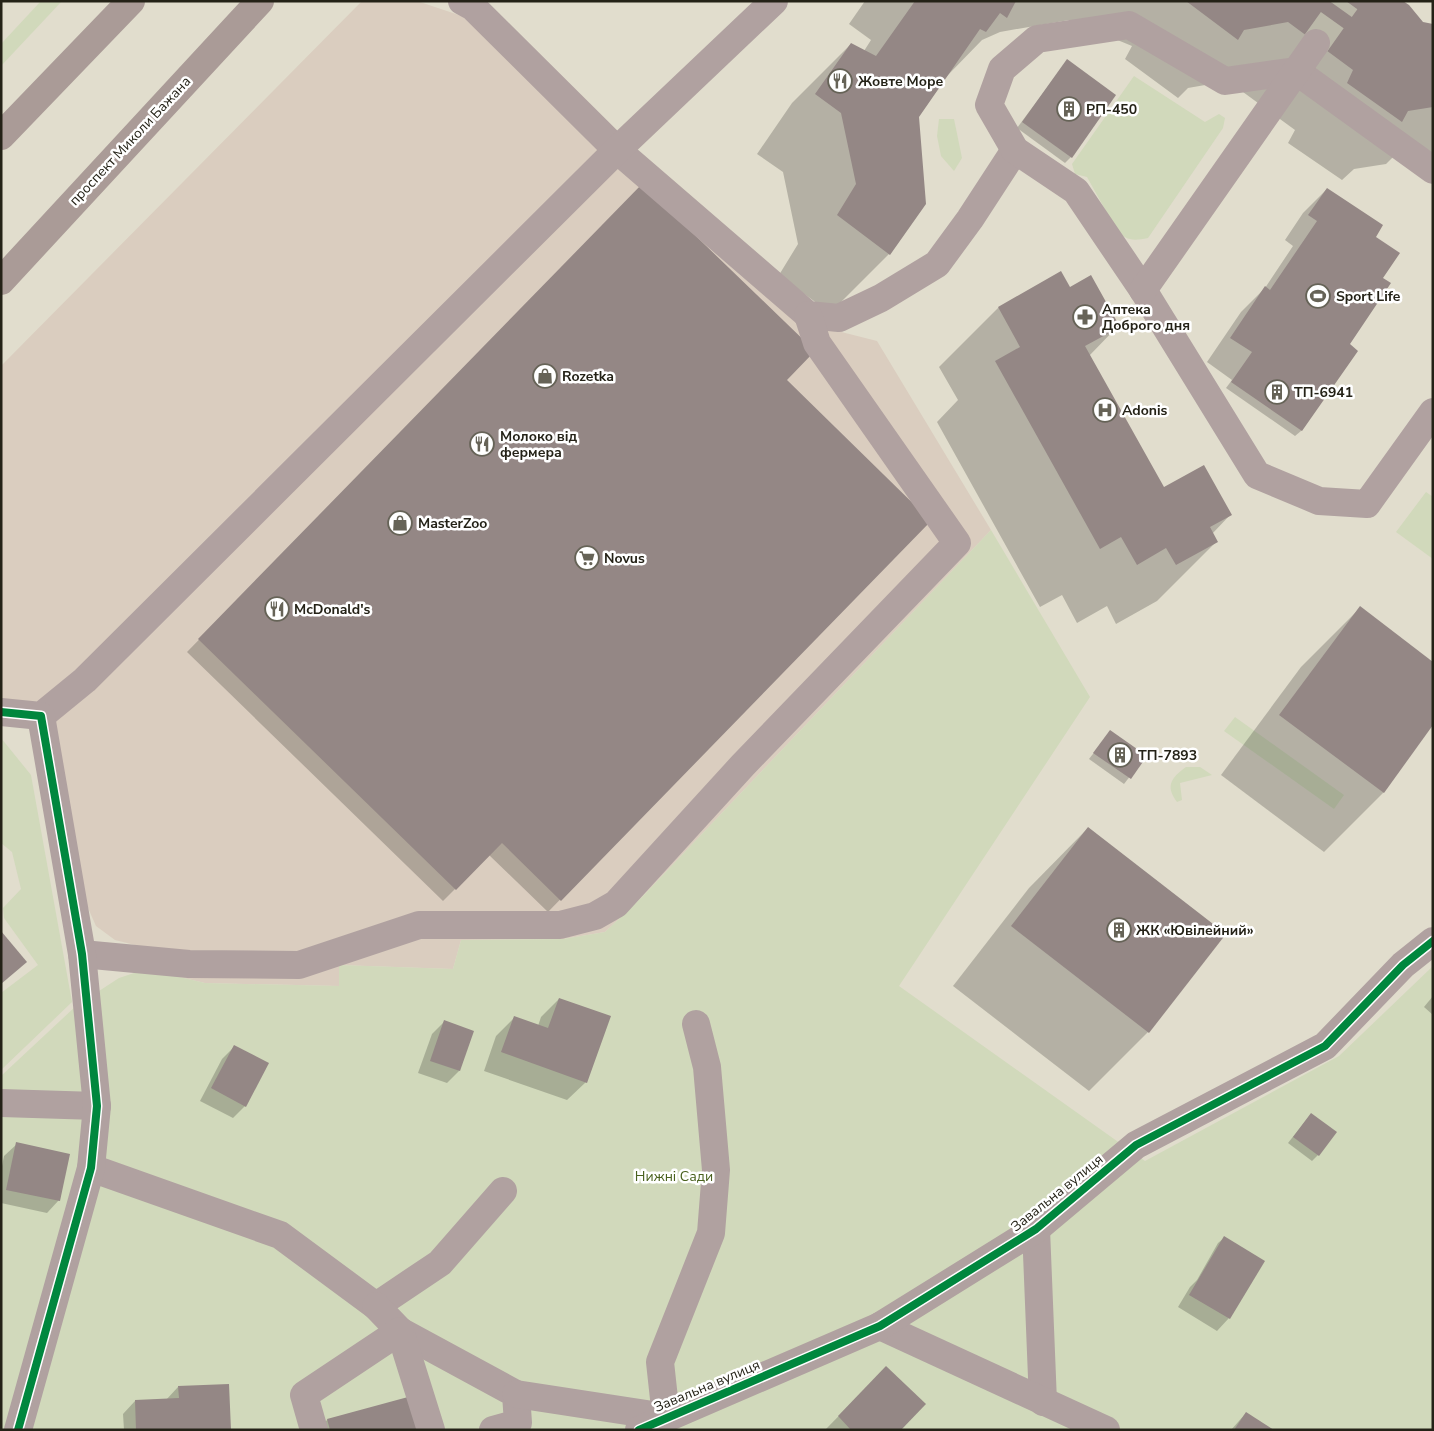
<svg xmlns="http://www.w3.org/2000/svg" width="1434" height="1431" viewBox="0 0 1434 1431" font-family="'Nunito Sans',sans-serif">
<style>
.commercial{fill:#dacdbf}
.green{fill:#d1d9bb}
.shadow{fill:#0003}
.building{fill:#948785}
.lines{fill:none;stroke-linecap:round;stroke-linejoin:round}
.minor-tunnel{stroke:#bbb8a9;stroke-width:28;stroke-dasharray:28 14;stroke-linecap:butt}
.minor{stroke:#b0a1a0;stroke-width:28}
.highway{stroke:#aa9b97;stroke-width:28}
.cycleway-casing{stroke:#fff;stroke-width:11}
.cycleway{stroke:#00873e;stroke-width:8}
.labels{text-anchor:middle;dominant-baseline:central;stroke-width:5;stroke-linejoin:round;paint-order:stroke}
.poi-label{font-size:14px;font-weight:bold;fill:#242217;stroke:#fff;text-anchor:start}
.street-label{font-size:14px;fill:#242217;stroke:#fff}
.park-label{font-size:14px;fill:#49611d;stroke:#fff}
</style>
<rect width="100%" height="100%" fill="#e1ddcd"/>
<polygon class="commercial" points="362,1 417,1 462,16 798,321 877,341 991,530 642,897 605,932 563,939 461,940 453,969 339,965 340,986 205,983 146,969 147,948 115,940 96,926 84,899 45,704 1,703 1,366"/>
<g class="green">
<polygon points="41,1 62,1 1,66 1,44"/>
<path d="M 1134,76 L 1205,122 L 1219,114 L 1225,118 L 1223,128 L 1148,238 C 1133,241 1126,241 1116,229 L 1087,177 L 1075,174 L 1072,164 Z"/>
<polygon points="939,119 954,119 962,158 954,171 941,156 937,136"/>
<polygon points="1426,492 1433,497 1433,559 1396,532"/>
<polygon points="991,530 1090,697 899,986 1145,1161 1339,1056 1433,966 1433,1430 1,1430 1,1076 76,1006 119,978 146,969 205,983 339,986 339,965 453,969 461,940 563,939 605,932 642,897"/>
<polygon points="1235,717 1344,795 1334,809 1224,731"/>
<polygon points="1,738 31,775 72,1002 1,1070 1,993 38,965 4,918 3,908 21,889 12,852 1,843"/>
<path d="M 1186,767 L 1200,767 L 1212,775 L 1180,783 L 1182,800 L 1177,802 C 1165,786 1171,778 1186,767 Z"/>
</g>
<g class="shadow">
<polygon points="865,1 1400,1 1423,23 1433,26 1433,168 1397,153 1386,164 1354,169 1342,180 1288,143 1295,130 1228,81 1188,88 1178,98 1125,59 1132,46 1069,20 1000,32 982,40 947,76 918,117 925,204 889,254 830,313 779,275 798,244 783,172 757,154 792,103 851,44 864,51 871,40 849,24"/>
<polygon points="1067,61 1071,157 1065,163 1017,128"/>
<polygon points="642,186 785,380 929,521 548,912 489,855 443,901 187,652"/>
<polygon points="1327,189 1374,237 1381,278 1348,345 1357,351 1301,431 1295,436 1226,388 1232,380 1207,362 1241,312 1265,288 1293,246 1285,240 1303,213"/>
<polygon points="1069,289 1118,326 1089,356 1163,489 1231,514 1212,534 1216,542 1157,601 1116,624 1107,606 1077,623 1062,595 1040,607 937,422 958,400 939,367 998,308"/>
<polygon points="1360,608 1433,723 1383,793 1324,852 1221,775 1301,667"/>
<polygon points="1110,732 1145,757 1124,784 1089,759"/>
<polygon points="1088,828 1225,934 1148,1032 1089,1091 953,986 1029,888"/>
<polygon points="1433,996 1433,1015 1424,1007"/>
<polygon points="559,999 586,1082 567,1100 484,1071 496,1036 514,1018 538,1026 541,1017"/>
<polygon points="444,1022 459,1071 447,1083 418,1073 432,1034"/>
<polygon points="234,1047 245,1106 233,1118 200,1101 222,1059"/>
<polygon points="1311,1114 1318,1155 1312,1161 1288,1143"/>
<polygon points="17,1144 59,1200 47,1213 1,1203 1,1171 4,1156"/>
<polygon points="1224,1238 1229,1318 1217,1331 1178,1307 1190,1287 1197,1280 1218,1243"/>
<polygon points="874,1380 899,1430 827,1430 826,1429"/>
<polygon points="178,1387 229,1430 124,1430 123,1414 135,1401 166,1400"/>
<polygon points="1246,1413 1272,1430 1231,1430"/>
<polygon points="327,1420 416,1430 318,1430"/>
</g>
<g class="building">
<polygon points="915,1 1016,1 1007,18 1000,13 986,32 980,29 919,117 926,204 890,255 837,215 856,184 841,113 815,94 851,43 876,56"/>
<polygon points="1186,1 1403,1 1409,5 1423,22 1433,24 1433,107 1408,111 1402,122 1347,83 1353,70 1288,22 1244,30 1238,40"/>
<polygon points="1067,59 1116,95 1072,158 1022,122"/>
<polygon points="642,184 815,351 787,380 931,521 561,901 502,843 456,890 198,639"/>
<polygon points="1327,188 1383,225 1376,237 1400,253 1383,278 1391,283 1350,344 1358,351 1302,431 1231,382 1252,352 1230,338 1265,286 1270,290 1317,221 1308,215"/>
<polygon points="1061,271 1070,287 1091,275 1120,327 1085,346 1164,487 1204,465 1232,515 1210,527 1218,542 1176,565 1166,548 1137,565 1121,537 1100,549 995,361 1020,347 998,307"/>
<polygon points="1360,606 1433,662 1433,725 1384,793 1279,715"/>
<polygon points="1110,730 1147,756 1131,779 1093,753"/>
<polygon points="1088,827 1226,934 1149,1033 1011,926"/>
<polygon points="1,931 27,962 1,984"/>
<polygon points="559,998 611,1016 587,1083 501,1052 514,1016 548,1028"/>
<polygon points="444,1020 474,1031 460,1071 430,1061"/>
<polygon points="234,1045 269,1063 246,1107 211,1088"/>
<polygon points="1311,1113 1337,1132 1319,1156 1293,1137"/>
<polygon points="16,1142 70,1154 60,1201 6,1190"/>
<polygon points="1224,1236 1265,1261 1230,1319 1189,1295"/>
<polygon points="886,1366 926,1404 901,1430 851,1430 838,1416"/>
<polygon points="229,1384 231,1430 136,1430 135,1400 179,1398 178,1386"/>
<polygon points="408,1397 417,1430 330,1430 327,1419"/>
<polygon points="1246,1412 1274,1430 1234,1430"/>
</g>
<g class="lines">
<polyline class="minor-tunnel" points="1316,43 1346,1"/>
<g class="minor">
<polyline points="462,1 473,7 617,150 808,315 839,318 881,298 937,264 970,219 1015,150"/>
<polyline points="1433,170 1296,71 1225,81 1129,25 1037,39 1002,69 989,105 1015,150 1076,191 1143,290 1257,475 1319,501 1367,504 1433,412"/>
<polyline points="1143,290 1316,43"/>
<polyline points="1,712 41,716 85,680 617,150 774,1"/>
<polyline points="82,954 189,964 299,965 419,925 560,925 595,916 616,904 742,766 957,543 817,343 808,315"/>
<polyline points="1,1103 97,1106"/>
<polyline points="91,1168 280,1235 376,1306 440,1263 503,1191"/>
<polyline points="1036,1229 1043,1402"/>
<polyline points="376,1306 400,1331 516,1394 518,1423 493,1430"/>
<polyline points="880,1326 1106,1430"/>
<polyline points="400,1331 431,1430"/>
<polyline points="516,1394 666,1417 660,1362 711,1233 716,1170 707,1067 696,1024"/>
<polyline points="18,1430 91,1168 97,1106 82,954 41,716"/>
<polyline points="314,1430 304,1395 400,1331"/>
<polyline points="639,1430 880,1326 1036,1229 1136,1145 1325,1046 1403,965 1433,941"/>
</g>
<g class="highway">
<polyline points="1,136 131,1"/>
<polyline points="1,281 260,1"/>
</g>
<g class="cycleway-casing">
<g id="cycleway">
<polyline points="1,712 41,716 82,954 97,1106 91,1168 18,1430"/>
<polyline points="639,1430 880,1326 1036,1229 1136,1145 1325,1046 1403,965 1433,941"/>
</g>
</g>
<use href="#cycleway" class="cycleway"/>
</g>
<defs>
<g id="restaurant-ring" transform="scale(1.25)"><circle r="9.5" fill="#fff" stroke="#666357" stroke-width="1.5"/><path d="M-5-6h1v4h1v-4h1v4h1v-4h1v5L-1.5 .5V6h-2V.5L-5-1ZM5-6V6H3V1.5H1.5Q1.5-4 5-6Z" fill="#666357"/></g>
<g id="building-ring" transform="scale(1.25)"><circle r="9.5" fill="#fff" stroke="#666357" stroke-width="1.5"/><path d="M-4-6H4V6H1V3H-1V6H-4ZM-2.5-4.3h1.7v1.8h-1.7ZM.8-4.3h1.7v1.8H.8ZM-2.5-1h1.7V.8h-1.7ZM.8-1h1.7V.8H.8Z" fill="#666357"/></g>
<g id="stadium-ring" transform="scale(1.25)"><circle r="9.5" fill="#fff" stroke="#666357" stroke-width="1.5"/><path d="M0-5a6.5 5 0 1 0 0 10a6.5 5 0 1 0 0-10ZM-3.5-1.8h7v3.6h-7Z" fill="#666357"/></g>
<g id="pharmacy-ring" transform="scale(1.25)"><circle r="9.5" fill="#fff" stroke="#666357" stroke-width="1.5"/><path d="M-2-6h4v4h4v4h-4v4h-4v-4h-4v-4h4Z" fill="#666357"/></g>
<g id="shop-ring" transform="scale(1.25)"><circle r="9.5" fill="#fff" stroke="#666357" stroke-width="1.5"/><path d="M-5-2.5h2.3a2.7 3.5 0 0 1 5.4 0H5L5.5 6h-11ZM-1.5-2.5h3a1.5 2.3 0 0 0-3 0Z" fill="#666357"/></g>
<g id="hospital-ring" transform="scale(1.25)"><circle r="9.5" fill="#fff" stroke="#666357" stroke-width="1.5"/><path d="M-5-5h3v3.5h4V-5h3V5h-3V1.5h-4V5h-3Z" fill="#666357"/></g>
<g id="supermarket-ring" transform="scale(1.25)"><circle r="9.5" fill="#fff" stroke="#666357" stroke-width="1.5"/><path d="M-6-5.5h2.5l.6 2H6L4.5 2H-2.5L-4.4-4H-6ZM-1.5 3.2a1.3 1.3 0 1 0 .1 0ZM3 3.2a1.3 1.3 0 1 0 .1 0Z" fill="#666357"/></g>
</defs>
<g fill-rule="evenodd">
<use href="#restaurant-ring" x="840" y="81"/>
<use href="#building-ring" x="1069" y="109"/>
<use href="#stadium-ring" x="1318" y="296"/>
<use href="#pharmacy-ring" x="1085" y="317"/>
<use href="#shop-ring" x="545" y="376"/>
<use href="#building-ring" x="1277" y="392"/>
<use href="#hospital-ring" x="1105" y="410"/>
<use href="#restaurant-ring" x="482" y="444"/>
<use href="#shop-ring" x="400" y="523"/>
<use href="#supermarket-ring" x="587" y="558"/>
<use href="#restaurant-ring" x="277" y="609"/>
<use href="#building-ring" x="1120" y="755"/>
<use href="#building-ring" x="1119" y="930"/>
</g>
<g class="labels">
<g class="poi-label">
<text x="858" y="81">Жовте Море</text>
<text x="1086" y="109">РП-450</text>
<text x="1336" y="296">Sport Life</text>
<text x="1102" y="309">Аптека<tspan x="1102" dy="16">Доброго дня</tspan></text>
<text x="562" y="376">Rozetka</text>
<text x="1294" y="392">ТП-6941</text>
<text x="1122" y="410">Adonis</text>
<text x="500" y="436">Молоко від<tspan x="500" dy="16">фермера</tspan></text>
<text x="418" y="523">MasterZoo</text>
<text x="604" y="558">Novus</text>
<text x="294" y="609">McDonald's</text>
<text x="1138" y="755">ТП-7893</text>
<text x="1136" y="930">ЖК «Ювілейний»</text>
</g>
<g class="street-label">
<text transform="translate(130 141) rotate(-47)">проспект Миколи Бажана</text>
<text transform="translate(1057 1193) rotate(-39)">Завальна вулиця</text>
<text transform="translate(707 1386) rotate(-23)">Завальна вулиця</text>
</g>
<g class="park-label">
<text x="674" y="1176">Нижні Сади</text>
</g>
</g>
<rect width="1434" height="1431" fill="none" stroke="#242217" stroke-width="5"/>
</svg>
